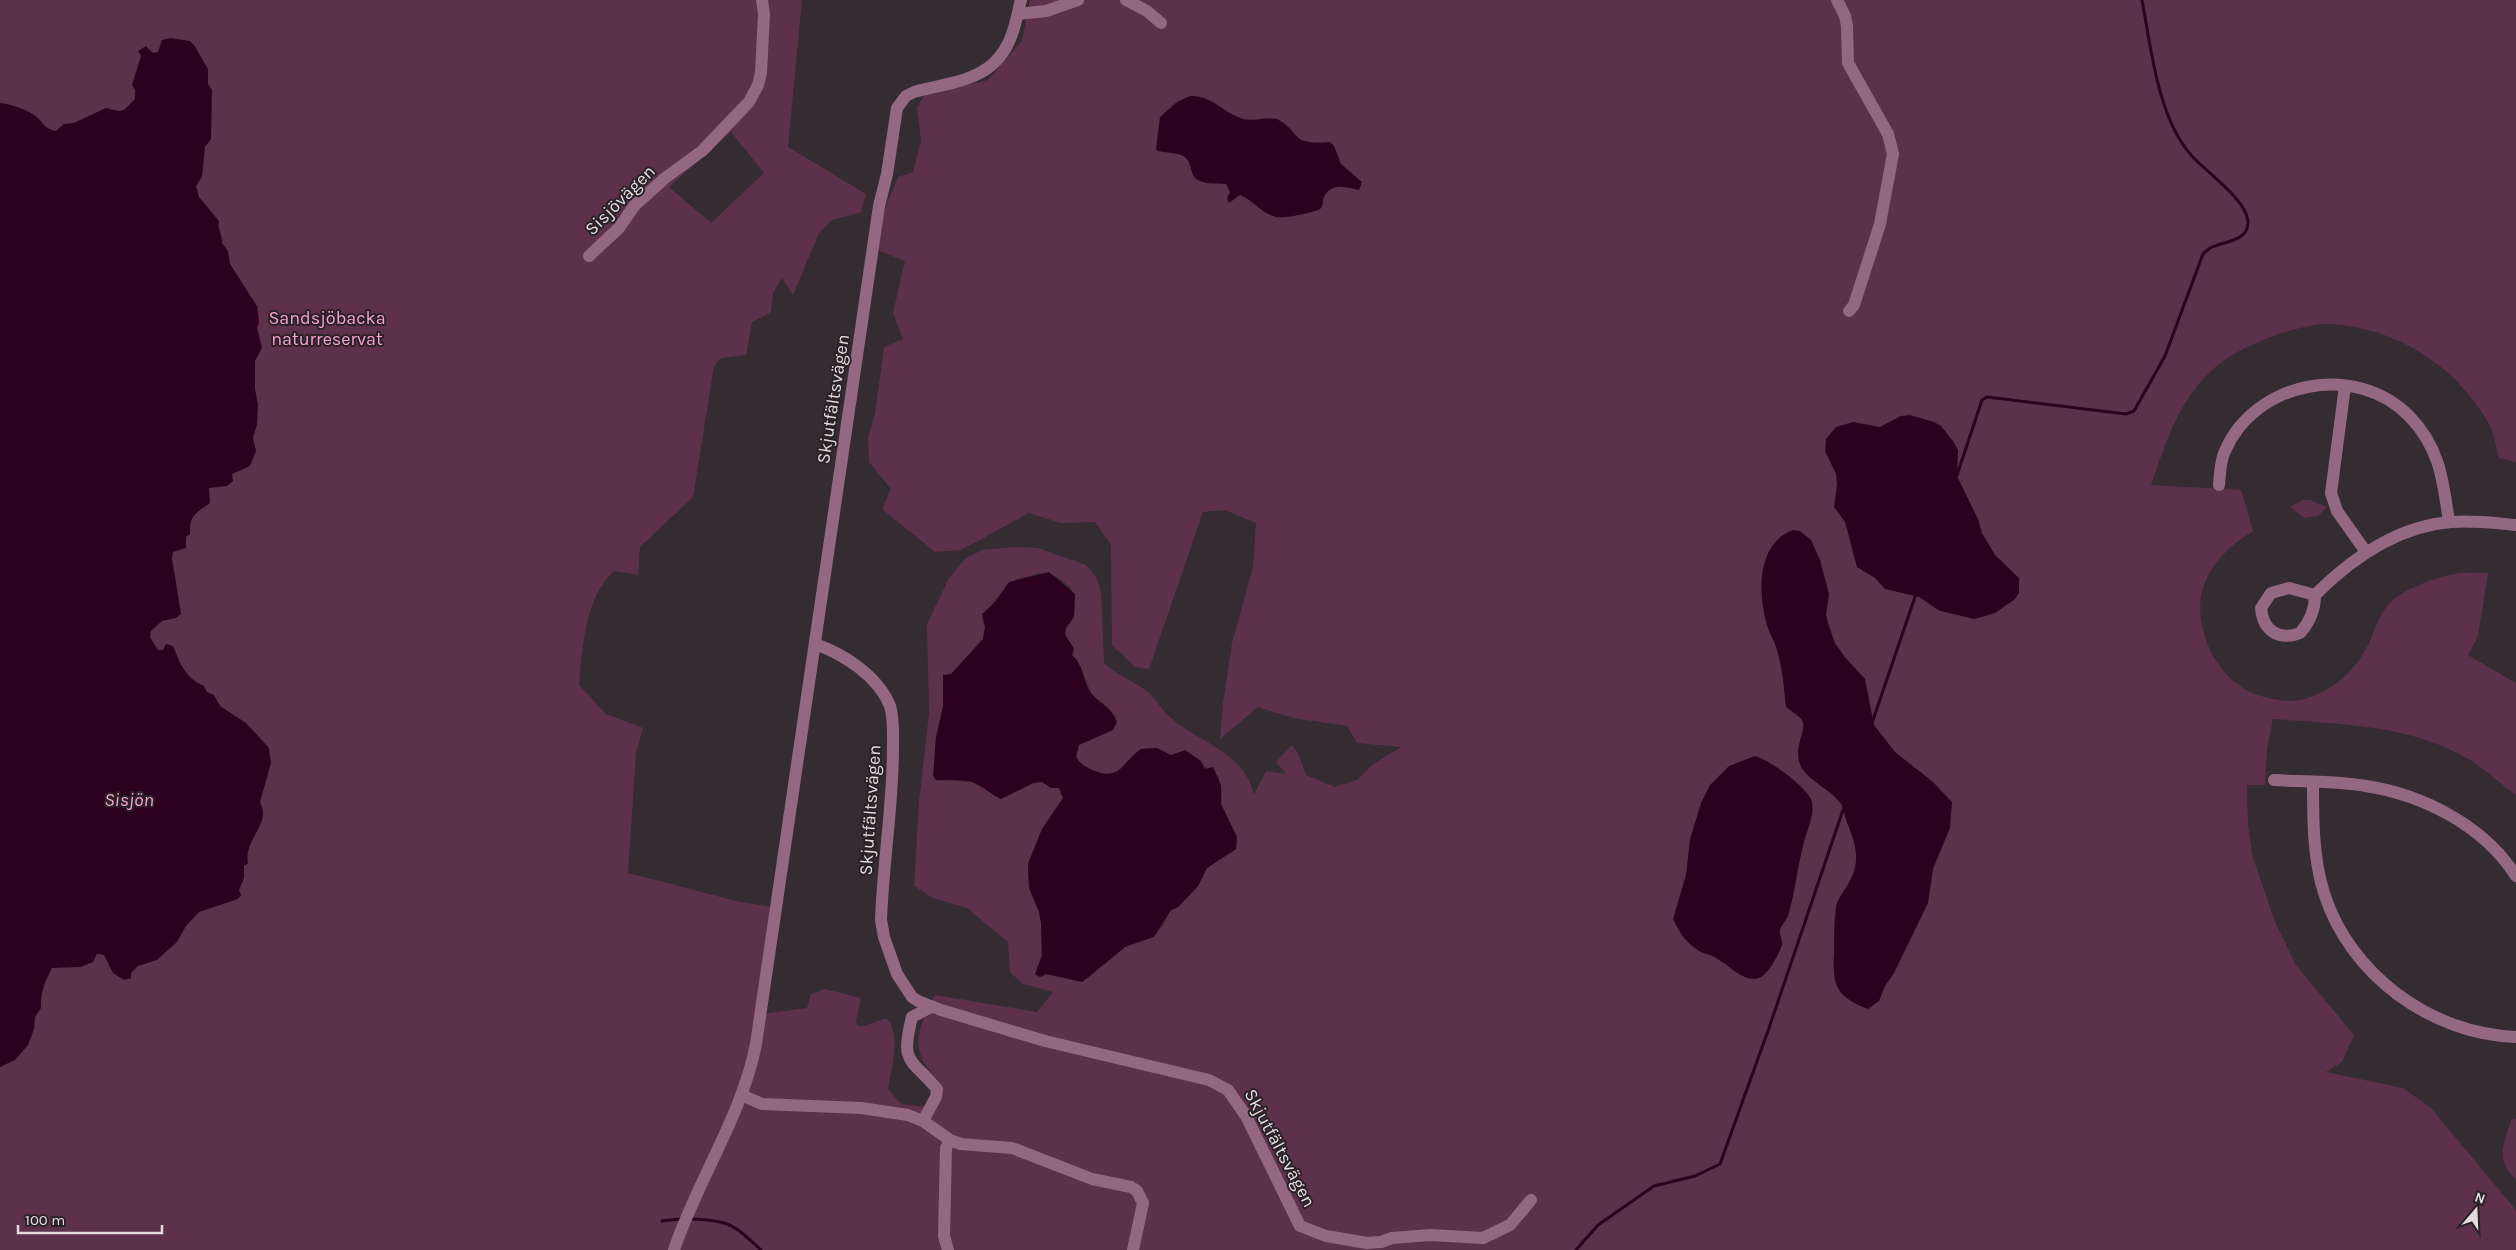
<svg xmlns="http://www.w3.org/2000/svg" width="2516" height="1250" viewBox="0 0 2516 1250" font-family="Karla,sans-serif">
<style>
.green{fill:#5d314b;fill-rule:evenodd}
.water{fill:#2e001f}
.lines{fill:none;stroke-linecap:round;stroke-linejoin:round}
.stream{stroke:#2e001f;stroke-width:3}
.minor{stroke:#956881;stroke-width:12}
.labels{text-anchor:middle;dominant-baseline:central;stroke-width:4;stroke-linejoin:round;paint-order:stroke}
.street-label{font-size:18px;fill:#e2dcdf;stroke:#2b2227}
.park-label{font-size:18px;fill:#f8a0d3;stroke:#2b2227}
.water-label{font-size:19px;font-style:italic;fill:#f8a0d2;stroke:#2b2227}
</style>
<rect width="100%" height="100%" fill="#352c31"/>
<g class="green">
<path d="M 0,0 L 802,0 L 788,147 L 866,194 L 861,212 L 832,220 L 819,233 L 793,295 L 782,278 L 773,293 L 771,312 L 752,322 L 746,355 L 721,358 L 714,366 L 693,497 L 640,547 L 638,575 L 614,571 C 584,599 583,646 579,685 L 606,714 L 643,728 L 636,753 L 628,873 L 736,901 L 782,909 L 763,1014 L 807,1008 L 811,994 L 825,989 L 861,998 L 856,1021 L 857,1026 L 864,1026 L 886,1018 C 902,1033 891,1070 888,1089 L 901,1104 L 929,1107 L 940,1082 C 908,1051 916,1031 935,995 L 1037,1012 L 1053,992 L 1023,984 L 1010,972 L 1008,942 L 967,908 L 933,898 L 914,886 L 919,802 L 929,713 L 927,624 L 949,578 L 965,559 L 982,550 L 1015,547 L 1038,548 L 1086,565 L 1096,577 L 1101,592 L 1104,663 C 1117,676 1135,681 1149,693 C 1156,699 1161,709 1169,716 C 1199,744 1243,750 1254,795 L 1266,771 L 1286,774 L 1276,762 L 1292,745 L 1298,753 L 1306,775 L 1335,787 L 1357,780 L 1372,765 L 1401,747 L 1357,743 L 1347,726 L 1293,718 L 1258,707 L 1220,739 L 1223,703 L 1232,643 L 1253,567 L 1256,523 L 1225,510 L 1203,512 L 1149,669 L 1135,667 L 1112,645 L 1111,545 L 1095,522 L 1061,523 L 1029,513 L 961,550 L 935,552 L 882,509 L 891,489 L 869,462 L 868,438 L 875,414 L 884,347 L 903,339 L 893,313 L 905,261 L 875,249 L 884,211 L 898,177 L 913,172 L 921,140 L 917,108 L 924,95 L 988,80 L 1022,41 L 1030,0 L 2516,0 L 2516,462 L 2499,458 C 2496,446 2494,432 2488,422 C 2455,365 2396,328 2331,324 C 2310,323 2280,333 2261,341 C 2243,348 2224,358 2210,372 C 2178,402 2165,445 2151,485 L 2241,490 L 2253,531 C 2206,560 2186,599 2211,652 C 2221,672 2238,689 2261,696 C 2274,700 2291,703 2305,699 C 2332,691 2354,672 2367,647 C 2374,633 2377,619 2387,606 C 2400,590 2434,578 2454,574 C 2465,572 2477,573 2488,573 L 2478,636 L 2468,655 L 2516,683 L 2516,795 C 2501,784 2486,770 2470,760 C 2411,724 2339,724 2273,719 L 2267,748 L 2265,785 L 2247,785 L 2248,824 L 2252,855 L 2275,922 L 2296,965 L 2354,1035 L 2342,1062 L 2326,1072 L 2403,1088 L 2431,1108 L 2516,1210 L 2516,1250 L 0,1250 ZM 731,132 L 764,173 L 711,223 L 669,187 ZM 1038,573 L 1056,576 L 1071,588 L 1075,599 L 1074,617 L 1066,628 L 1065,634 L 1072,655 L 1081,668 L 1092,695 L 1109,708 L 1116,718 L 1100,735 L 1079,745 L 1076,757 C 1081,765 1087,768 1095,771 C 1122,781 1123,762 1141,749 L 1157,748 L 1171,755 L 1189,752 C 1192,758 1212,772 1218,776 L 1222,792 L 1221,804 L 1237,837 L 1236,849 L 1207,868 L 1198,886 L 1178,907 L 1171,910 L 1161,928 L 1125,947 L 1087,979 L 1046,974 L 1042,977 L 1041,923 L 1039,912 L 1029,888 L 1028,864 L 1042,829 L 1063,798 L 1059,788 L 1051,788 L 1042,782 L 1034,783 L 1001,799 L 972,782 L 934,779 L 936,737 L 943,707 L 943,675 L 951,674 L 983,639 L 985,627 L 982,618 C 986,611 1008,583 1015,580 C 1023,576 1030,578 1038,573 Z"/>
<polygon points="2303,500 2310,500 2327,507 2318,516 2304,518 2290,507"/>
<path d="M 2512,1118 L 2516,1119 L 2516,1179 C 2494,1161 2504,1142 2512,1118 Z"/>
</g>
<g class="water">
<path d="M 171,38 L 190,41 L 194,45 L 208,69 L 208,84 L 212,90 L 211,139 L 205,147 L 202,177 L 196,186 L 199,197 L 219,221 C 217,230 223,235 222,243 L 228,251 L 230,264 L 257,306 L 259,322 L 257,328 L 262,348 L 255,361 L 255,389 L 258,405 L 257,424 L 253,438 L 256,451 L 250,466 L 232,474 L 233,481 L 227,486 L 209,488 L 210,503 C 196,513 189,515 190,534 L 186,537 L 186,548 L 173,552 L 172,558 L 181,614 L 176,618 L 162,621 L 151,631 L 150,637 L 158,650 L 163,650 L 166,644 L 173,646 C 180,663 185,678 204,686 L 207,692 L 214,695 L 220,706 L 246,723 L 269,748 L 271,763 L 260,802 C 272,824 243,840 248,863 L 244,866 L 244,878 L 239,890 L 241,895 L 238,899 L 199,912 L 186,926 L 177,942 L 157,960 L 138,966 L 131,973 L 131,978 L 124,980 L 113,973 L 104,955 L 97,954 L 93,962 L 81,967 L 52,968 C 45,981 40,994 41,1008 L 35,1017 L 34,1029 L 28,1045 L 15,1060 L 0,1067 L 0,103 C 11,104 25,109 34,115 C 43,121 43,129 56,131 L 64,124 L 74,123 L 106,108 L 119,111 L 124,110 L 135,99 L 135,90 L 132,85 L 141,56 L 138,51 L 146,46 L 153,53 L 158,52 L 162,40 Z"/>
<path d="M 1190,96 C 1212,95 1222,112 1241,118 C 1253,123 1264,116 1277,119 C 1305,135 1288,145 1330,142 L 1334,146 L 1341,164 L 1362,182 L 1359,190 C 1347,188 1332,182 1324,197 C 1323,200 1323,205 1321,208 C 1318,212 1283,219 1276,217 C 1261,213 1254,201 1240,195 L 1229,203 L 1227,198 L 1230,192 L 1226,184 C 1216,183 1207,185 1198,180 C 1188,175 1194,160 1181,155 C 1173,152 1166,153 1158,151 L 1156,149 L 1160,117 L 1177,102 Z"/>
<polygon points="1910,415 1934,422 1941,426 1953,441 1958,450 1957,476 1978,519 1982,533 1995,555 2019,578 2019,593 2015,599 1995,613 1974,619 1940,611 1919,597 1885,589 1875,578 1857,567 1845,522 1834,507 1837,485 1836,474 1825,451 1826,439 1836,427 1853,422 1880,427 1901,416"/>
<path d="M 1793,530 L 1800,531 L 1811,540 L 1820,560 L 1829,594 L 1826,615 L 1828,623 L 1835,643 L 1844,656 L 1865,679 L 1874,725 L 1895,752 L 1933,782 L 1952,802 L 1950,828 L 1933,869 L 1928,903 L 1894,973 L 1885,986 L 1879,1001 L 1868,1009 C 1836,997 1832,985 1834,953 C 1834,937 1834,922 1836,906 C 1839,898 1842,893 1847,886 C 1861,863 1857,848 1848,825 C 1844,817 1845,807 1838,800 C 1828,789 1812,782 1803,770 C 1789,748 1810,730 1801,719 C 1798,715 1791,711 1786,707 C 1784,689 1783,671 1778,654 C 1776,643 1770,635 1767,625 C 1758,594 1756,544 1793,530 Z"/>
<path d="M 1049,572 L 1075,594 L 1074,617 L 1066,628 L 1065,634 L 1074,649 L 1072,655 C 1083,664 1083,679 1089,690 C 1097,703 1112,707 1117,722 L 1113,730 L 1079,745 L 1076,757 C 1081,765 1087,768 1095,771 C 1121,781 1122,762 1141,749 L 1157,748 L 1171,755 L 1185,750 L 1201,761 L 1205,769 L 1213,767 L 1221,785 L 1221,804 L 1237,837 L 1236,849 L 1207,868 L 1198,886 L 1178,907 L 1171,910 L 1154,937 L 1125,947 L 1082,982 L 1046,974 L 1040,977 L 1035,974 L 1042,955 L 1041,923 L 1039,912 L 1029,888 L 1028,864 L 1042,829 L 1063,798 L 1059,788 L 1051,788 L 1042,782 L 1033,783 L 1001,799 C 991,795 986,788 977,784 C 964,778 950,781 936,780 L 933,776 L 936,737 L 943,707 L 943,675 L 951,674 L 983,639 L 985,627 L 982,614 L 995,602 L 1009,582 Z"/>
<path d="M 1755,756 C 1768,759 1809,788 1812,802 C 1815,816 1806,832 1803,846 C 1797,870 1795,893 1788,916 C 1786,921 1781,925 1780,930 C 1779,934 1783,940 1782,945 C 1779,954 1768,975 1759,978 C 1744,983 1729,965 1716,958 C 1711,954 1704,954 1699,951 C 1686,943 1679,932 1673,919 L 1686,875 L 1690,839 L 1701,803 L 1710,785 L 1729,766 Z"/>
</g>
<g class="lines">
<g class="stream">
<path d="M 1957,475 L 1982,400 L 1987,397 L 2126,414 L 2134,411 L 2165,356 L 2203,254 C 2206,251 2210,247 2215,246 C 2228,241 2249,240 2248,221 C 2246,199 2205,171 2191,155 C 2158,118 2151,48 2142,0"/>
<polyline points="1872,723 1916,594"/>
<path d="M 691,1219 C 728,1220 734,1224 761,1250"/>
<polyline points="662,1221 679,1219"/>
<polyline points="1576,1250 1598,1225 1654,1186 1695,1176 1720,1164 1769,1028 1844,807"/>
</g>
<g class="minor">
<polyline points="1126,0 1147,11 1161,23"/>
<polyline points="1837,0 1845,16 1847,26 1848,63 1888,134 1893,154 1880,224 1854,305 1849,311"/>
<polyline points="1018,14 1046,11 1078,0"/>
<polyline points="589,256 619,228 634,206 665,178 702,151 749,102 758,85 761,73 764,14 762,0"/>
<polyline points="2345,386 2331,493 2337,511 2366,552"/>
<path d="M 2219,485 C 2220,475 2220,461 2225,451 C 2255,381 2356,361 2410,417 C 2440,448 2443,481 2449,522"/>
<path d="M 2315,595 L 2289,588 L 2271,593 L 2261,608 C 2263,631 2279,641 2300,633 C 2310,622 2315,610 2315,595 C 2351,559 2398,526 2451,522 C 2473,520 2494,523 2516,525"/>
<path d="M 815,644 C 844,654 878,676 890,706 C 894,719 893,735 893,748 C 893,806 883,862 881,920 L 884,937 L 897,974 L 912,997 L 918,1001 L 941,1010 L 1045,1041 L 1209,1080 L 1228,1090 L 1246,1116 L 1300,1226 L 1326,1236 L 1367,1243 L 1381,1242 L 1392,1238 L 1430,1235 L 1483,1238 L 1510,1225 L 1531,1200"/>
<path d="M 2274,780 C 2304,782 2336,781 2366,786 C 2424,795 2484,826 2516,876"/>
<path d="M 2313,783 C 2313,820 2313,858 2324,893 C 2350,975 2431,1034 2516,1037"/>
<polyline points="741,1095 762,1104 861,1108 908,1115 923,1121 950,1140 961,1144 1012,1148 1092,1179 1131,1187 1137,1191 1143,1203 1133,1250"/>
<path d="M 923,1121 L 936,1097 L 937,1089 C 910,1057 900,1064 912,1017 L 931,1007"/>
<path d="M 674,1250 C 697,1181 742,1116 756,1044 L 879,206 L 887,174 L 897,108 L 906,96 L 914,92 C 955,81 996,81 1012,34 C 1016,23 1018,11 1021,0"/>
<polyline points="948,1250 944,1236 946,1148 950,1140"/>
</g>
</g>
<g class="labels">
<g class="street-label">
<text transform="translate(620 200) rotate(-45)">Sisjövägen</text>
<text transform="translate(833 399) rotate(-81)">Skjutfältsvägen</text>
<text transform="translate(870 810) rotate(-86)">Skjutfältsvägen</text>
<text transform="translate(1280 1148) rotate(62)">Skjutfältsvägen</text>
</g>
<g class="park-label">
<text x="327" y="318">Sandsjöbacka<tspan x="327" dy="21">naturreservat</tspan></text>
</g>
<g class="water-label">
<text x="129" y="800">Sisjön</text>
</g>
</g>
<g transform="translate(2476 1210) rotate(19)" stroke="#2b2227" stroke-width="4" paint-order="stroke">
<path d="M0-4L9 19L0 12L-9 19Z" fill="#e2dcdf"/>
<text y="-8" font-size="14" font-weight="bold" text-anchor="middle" fill="#e2dcdf">N</text>
</g>
<path d="M18 1225v8h144v-8" fill="none" stroke="#e2dcdf" stroke-width="2.5"/>
<text x="25" y="1225" font-size="15" fill="#e2dcdf" stroke="#2b2227" stroke-width="4" paint-order="stroke">100 m</text>
</svg>
